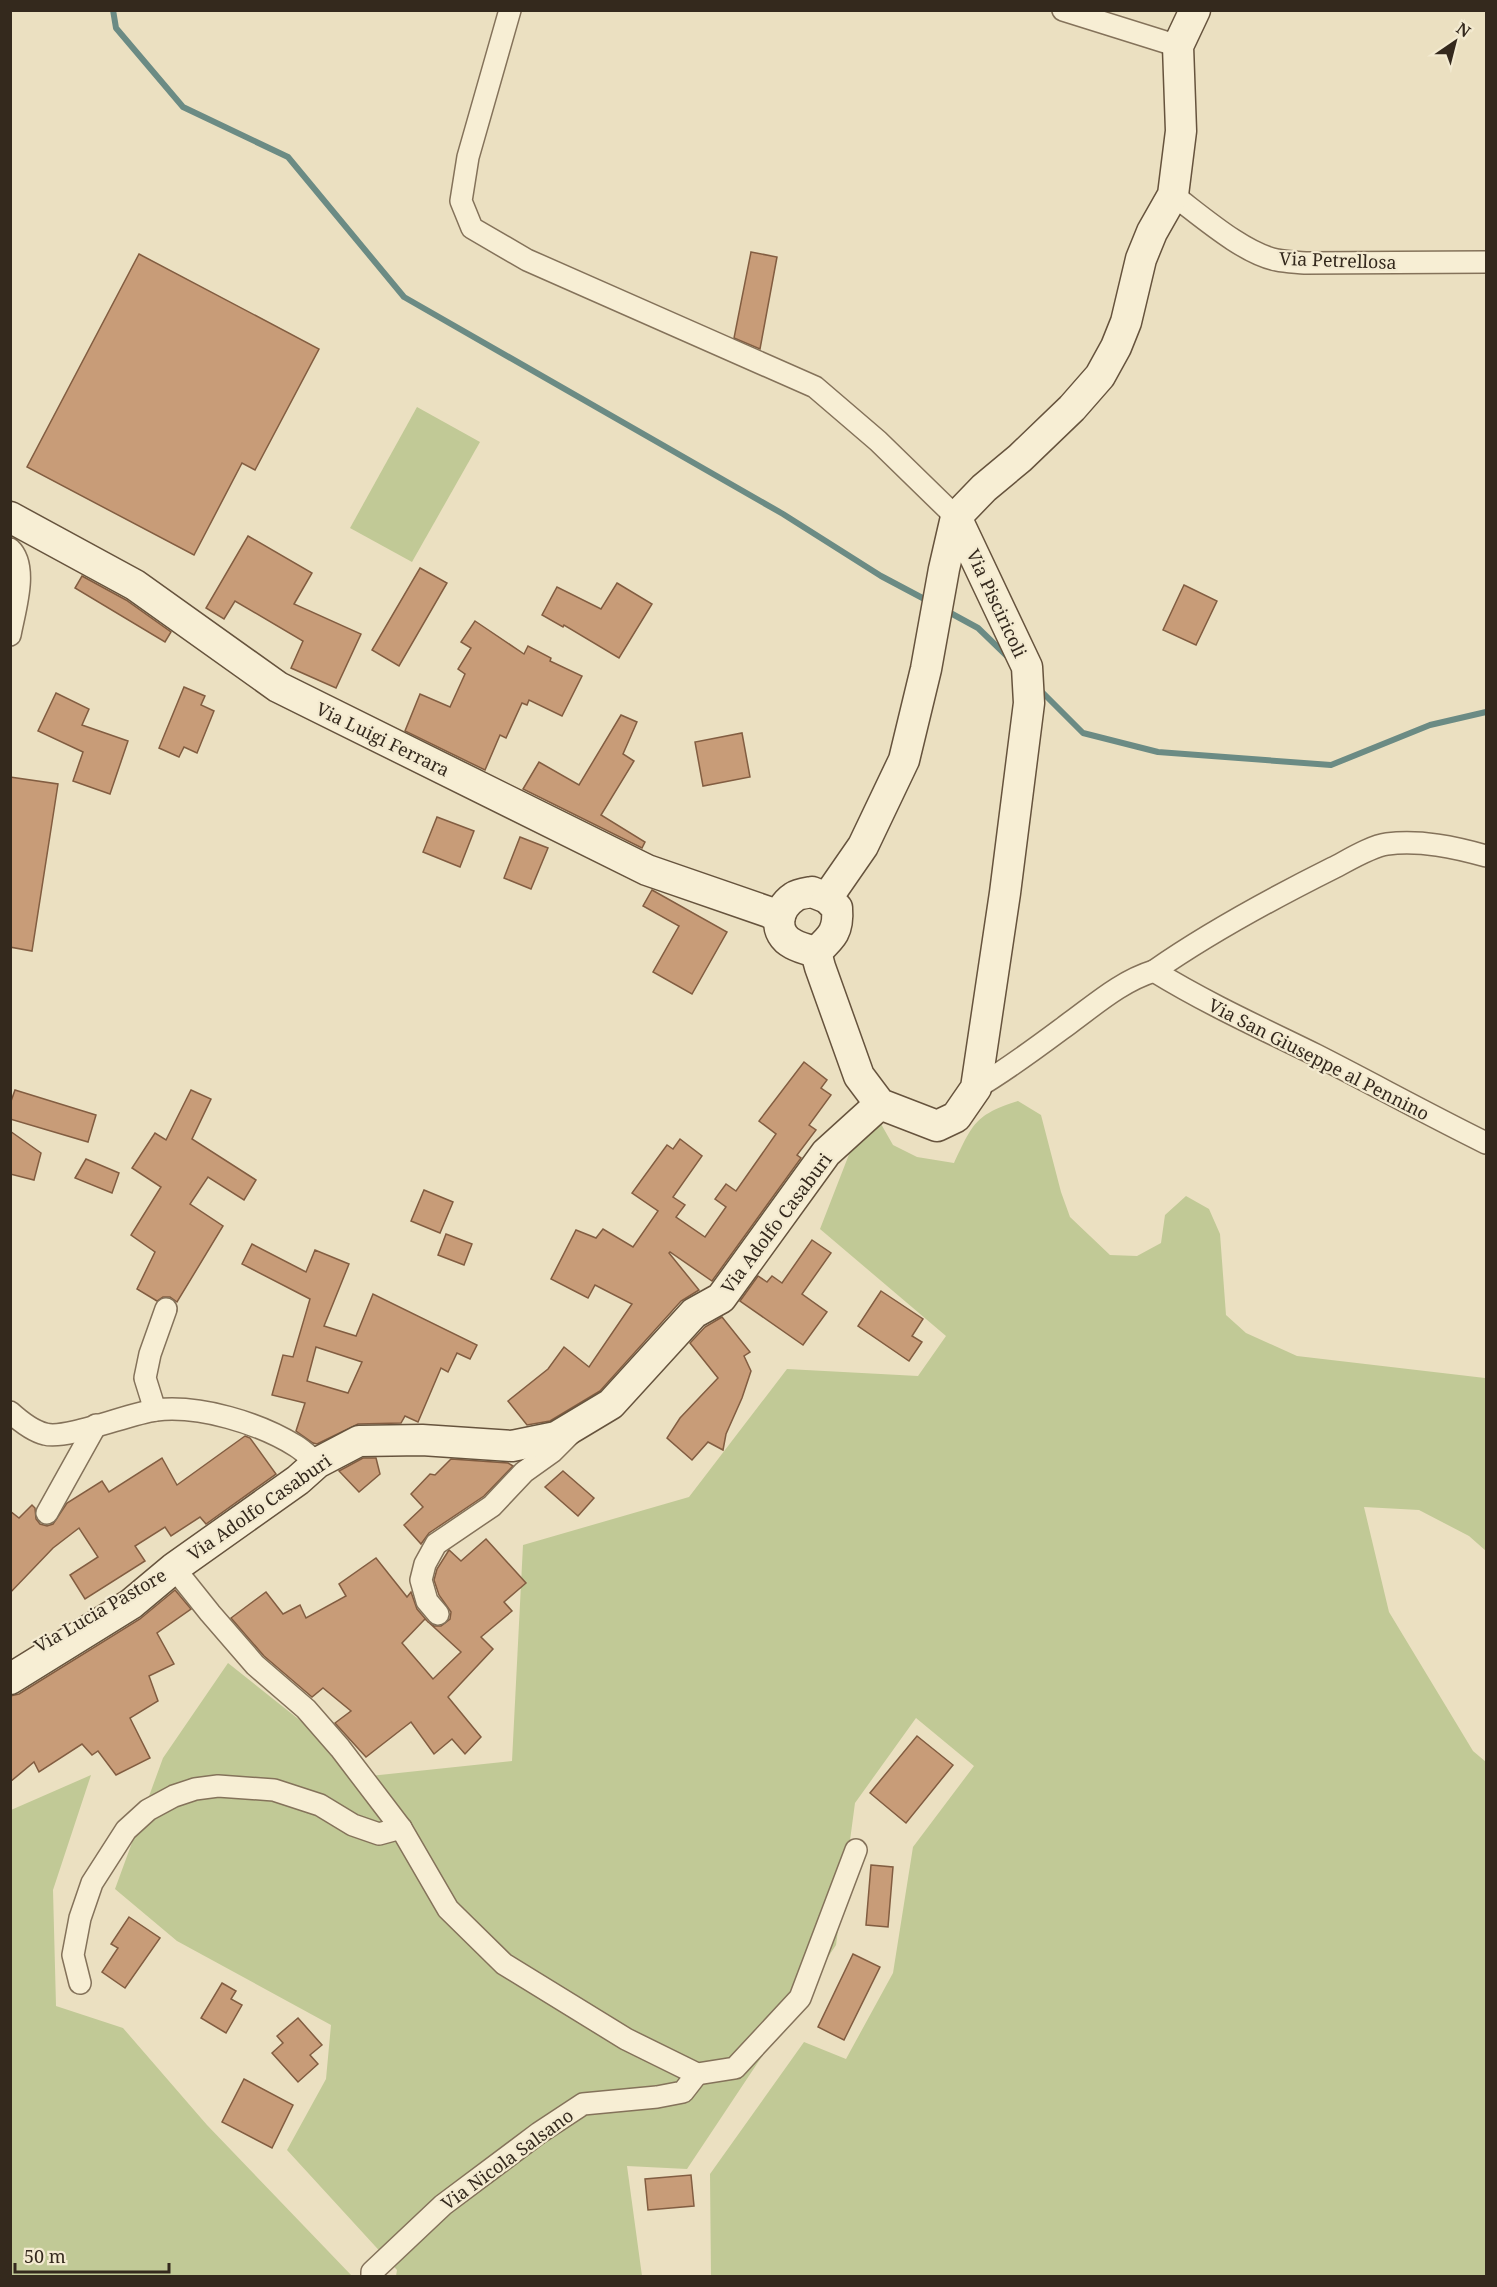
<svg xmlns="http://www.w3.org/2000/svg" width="1497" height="2287" viewBox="0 0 1497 2287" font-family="'Noto Serif',serif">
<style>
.green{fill:#c1c996}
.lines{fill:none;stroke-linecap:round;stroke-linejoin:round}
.stream{stroke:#6b8b84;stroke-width:6}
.building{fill:#c89c78;stroke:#825d41;stroke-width:1.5;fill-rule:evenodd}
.street-casing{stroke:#84725a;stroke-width:24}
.secondary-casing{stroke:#66533d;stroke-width:33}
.street{stroke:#f7eed4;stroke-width:21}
.secondary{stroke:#f7eed4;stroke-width:30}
.labels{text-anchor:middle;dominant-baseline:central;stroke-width:4.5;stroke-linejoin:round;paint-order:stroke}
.street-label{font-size:18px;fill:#34291d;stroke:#f3ead0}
</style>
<rect width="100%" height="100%" fill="#ebe0c1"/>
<g class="green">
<polygon points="417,407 480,442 412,562 350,528"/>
<path d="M 1018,1101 L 1041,1115 L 1061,1192 L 1070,1217 L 1110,1255 L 1137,1256 L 1161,1243 L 1165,1215 L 1186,1196 L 1209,1209 L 1220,1234 L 1226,1315 L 1246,1333 L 1297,1356 L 1485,1378 L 1486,1376 L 1486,1551 L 1469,1536 L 1419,1510 L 1364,1507 L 1389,1612 L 1473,1751 L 1486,1762 L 1486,2276 L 711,2276 L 710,2174 L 804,2042 L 846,2059 L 893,1973 L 913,1847 L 974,1766 L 916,1718 L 855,1803 L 836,1945 L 687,2169 L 627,2166 L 642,2276 L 396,2276 L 397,2270 L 287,2150 L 326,2079 L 331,2025 L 177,1941 L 115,1889 L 163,1758 L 228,1663 L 370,1776 L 512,1761 L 523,1545 L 689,1497 L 787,1369 L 918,1376 L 946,1336 L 820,1229 L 869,1103 L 893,1145 L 917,1157 L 954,1163 C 973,1124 974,1115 1018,1101 Z"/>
<polygon points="91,1775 53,1890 56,2006 123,2028 207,2125 352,2276 11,2276 11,1810"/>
</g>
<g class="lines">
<g class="stream">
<polyline points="113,10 116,28 183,107 288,157 404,297 783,514 881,576 930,602"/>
<polyline points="945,610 978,628 1010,659"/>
<polyline points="1038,688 1083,733 1158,752 1331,765 1430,725 1486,712"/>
</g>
</g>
<g class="building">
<polygon points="751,252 777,257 760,349 734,338"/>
<polygon points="139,254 319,349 255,470 242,463 194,555 27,467"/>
<polygon points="248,536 312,573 294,604 361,634 336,688 291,668 303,641 235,601 224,619 206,608"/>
<polygon points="420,568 447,583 399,666 372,650"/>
<polygon points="82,576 126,600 171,632 165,642 75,588"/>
<polygon points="617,583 652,604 619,658 564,625 563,627 542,615 557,587 601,609"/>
<polygon points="1184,585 1217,601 1196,645 1163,630"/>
<polygon points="475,621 524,654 528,646 551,658 550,661 582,676 562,716 529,700 527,705 522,703 506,738 500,735 485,770 405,731 420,694 450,707 465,674 458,669 471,648 461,642"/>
<polygon points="184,687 205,696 201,705 214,711 197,753 184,747 179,757 159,748"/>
<polygon points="56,693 89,709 82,725 128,741 110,794 73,781 83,752 38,731"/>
<polygon points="621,715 637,722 623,754 634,761 601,815 645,842 642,848 523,789 539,762 579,785"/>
<polygon points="742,733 750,777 703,786 695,742"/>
<polygon points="10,777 58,784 32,951 10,947"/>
<polygon points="437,817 474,831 460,867 423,852"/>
<polygon points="520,837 548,848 531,889 504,878"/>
<polygon points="652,890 727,932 692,994 653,972 679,926 643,906"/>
<polygon points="804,1062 827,1080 821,1088 831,1095 809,1125 816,1130 797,1155 801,1158 712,1281 670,1252 669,1253 699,1290 681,1301 600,1391 550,1421 527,1425 508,1401 548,1369 564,1347 589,1367 632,1304 595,1285 588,1298 551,1279 576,1230 596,1238 603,1229 633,1247 658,1211 632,1193 667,1145 673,1149 680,1139 702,1156 673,1197 685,1205 676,1217 705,1237 726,1207 715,1199 726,1184 736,1191 776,1134 759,1121"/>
<polygon points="15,1090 96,1115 88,1142 10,1119 10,1104"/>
<polygon points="191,1090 211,1099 192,1139 256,1180 244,1200 208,1177 190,1204 223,1226 177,1302 170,1297 163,1297 157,1301 137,1289 155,1252 131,1235 161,1187 132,1168 155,1133 166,1140"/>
<polygon points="10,1131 41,1153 34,1180 10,1174"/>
<polygon points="86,1159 119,1173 112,1193 75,1178"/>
<polygon points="424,1190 453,1202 440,1233 411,1221"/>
<polygon points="446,1234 472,1244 464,1265 438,1255"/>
<polygon points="812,1240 831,1253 802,1294 827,1312 803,1345 740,1301 758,1276 767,1282 772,1276 782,1283"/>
<path d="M 252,1244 L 306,1272 L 315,1250 L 349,1264 L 324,1326 L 356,1336 L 373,1294 L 477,1345 L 470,1359 L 457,1353 L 448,1372 L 441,1368 L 418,1422 L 405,1416 L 401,1423 L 358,1424 L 317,1444 L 313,1443 L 296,1431 L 305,1403 L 272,1395 L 283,1355 L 293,1357 L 310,1299 L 242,1264 ZM 316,1347 L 362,1362 L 348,1393 L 307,1381 Z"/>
<polygon points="881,1291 923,1319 912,1336 922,1342 909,1361 858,1326"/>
<polygon points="722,1317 750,1352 744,1356 751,1371 742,1398 726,1434 723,1450 708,1442 692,1460 667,1438 680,1418 718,1378 690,1343 705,1327"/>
<polygon points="245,1436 250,1438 276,1474 206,1524 200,1517 171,1536 165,1527 135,1546 145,1561 85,1599 70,1575 98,1557 79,1528 53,1548 10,1593 10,1511 19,1518 32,1505 35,1508 36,1519 40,1524 47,1526 53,1524 67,1503 102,1481 109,1492 162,1458 177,1485"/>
<polygon points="363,1458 376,1458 380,1474 359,1492 339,1471"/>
<polygon points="451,1459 508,1463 513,1466 484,1496 429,1533 421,1544 404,1525 423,1507 411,1494 430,1474 435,1475"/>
<polygon points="563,1471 594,1498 578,1516 545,1487"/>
<path d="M 486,1539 L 526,1583 L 504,1602 L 512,1611 L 481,1637 L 493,1649 L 448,1697 L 481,1737 L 465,1754 L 452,1739 L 434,1754 L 411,1722 L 366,1757 L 335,1723 L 351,1711 L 323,1688 L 312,1697 L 264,1656 L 231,1618 L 266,1592 L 283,1614 L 300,1605 L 306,1618 L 346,1596 L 339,1584 L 376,1558 L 407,1597 L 411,1592 L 417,1609 L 428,1622 L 434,1626 L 441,1626 L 450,1619 L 451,1612 L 439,1595 L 434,1580 L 437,1569 L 449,1550 L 461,1561 ZM 425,1619 L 461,1652 L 433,1679 L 402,1643 Z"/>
<polygon points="175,1590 191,1609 157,1633 174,1664 149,1676 158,1701 130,1718 150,1758 116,1775 98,1751 92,1755 82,1744 39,1772 34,1762 10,1782 10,1696 19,1694 140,1619"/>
<polygon points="917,1736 953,1765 906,1823 870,1793"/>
<polygon points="871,1865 893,1867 888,1927 866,1925"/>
<polygon points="129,1917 160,1938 125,1988 102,1972 118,1948 111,1944"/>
<polygon points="853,1954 880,1967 844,2040 818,2027"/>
<polygon points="222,1983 236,1991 231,1999 242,2005 226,2033 201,2018"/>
<polygon points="298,2018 322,2045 310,2055 318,2064 298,2082 272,2053 283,2043 277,2036"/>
<polygon points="244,2079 293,2105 272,2148 222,2122"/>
<polygon points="691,2175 694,2206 648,2210 645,2179"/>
</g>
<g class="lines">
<g class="street-casing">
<g id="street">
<polyline points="510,10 468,157 461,201 472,228 527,260 815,387 878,441 956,517"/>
<polyline points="1063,10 1178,46"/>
<path d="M 1173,195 C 1200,215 1244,254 1277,260 C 1286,262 1296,262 1305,263 L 1486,262"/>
<path d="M 10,549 C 29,567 14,612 10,635"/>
<path d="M 1154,971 C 1210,932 1271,899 1333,868 C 1347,861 1371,846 1387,844 C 1421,840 1454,847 1486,856"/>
<path d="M 976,1088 C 1010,1068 1040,1045 1071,1022 C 1097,1003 1122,981 1154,971 C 1206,1003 1261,1028 1316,1055 C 1373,1084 1429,1115 1486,1143"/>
<polyline points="155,1410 145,1378 150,1354 166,1309"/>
<path d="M 10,1412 C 20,1421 32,1431 45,1434 C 67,1440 130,1413 156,1410 C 200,1405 259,1423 296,1446 C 304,1451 311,1458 317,1463"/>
<polyline points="47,1513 96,1425"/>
<polyline points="174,1568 210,1613 255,1665 306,1709 340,1748 401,1828 448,1909 504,1964 626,2039 697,2074 735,2068 800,1998 856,1850"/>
<polyline points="438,1614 427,1601 421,1580 425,1564 436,1544 492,1506 524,1472 552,1452 570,1434"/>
<polyline points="80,1983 73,1955 80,1918 92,1883 126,1830 148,1810 174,1796 195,1789 218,1786 274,1790 320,1805 353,1825 379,1834 401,1828"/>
<polyline points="372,2276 372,2272 443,2205 539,2133 583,2104 657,2097 683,2092 697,2074"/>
</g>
</g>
<g class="secondary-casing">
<g id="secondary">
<polyline points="10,517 135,585 278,687 647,870 780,916"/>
<path d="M 812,892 L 827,898 L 837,908 C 839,931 832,937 816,952 C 809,950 800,948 793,944 C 773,934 776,909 794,897 C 798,894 806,893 812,892 Z"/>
<polyline points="827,898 863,846 904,760 926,669 944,569 956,517"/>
<polyline points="816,952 820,967 859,1076 880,1104 937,1126 956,1117 976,1088 1005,893 1029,703 1027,667 956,517 984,488 1020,458 1072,408 1100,376 1116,347 1126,322 1141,259 1152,232 1173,195 1181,131 1178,46 1195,10"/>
<polyline points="10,1679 131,1604 174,1568 298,1480 317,1463 359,1441 422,1440 512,1446 556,1437 611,1404 694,1313 721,1298 826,1153 880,1104"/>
</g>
</g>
<use href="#street" class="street"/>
<use href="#secondary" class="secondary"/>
</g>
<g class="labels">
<g class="street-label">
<text transform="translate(1338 260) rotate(2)">Via Petrellosa</text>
<text transform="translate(997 603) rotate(65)">Via Pisciricoli</text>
<text transform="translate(383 739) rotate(26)">Via Luigi Ferrara</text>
<text transform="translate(1319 1059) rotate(27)">Via San Giuseppe al Pennino</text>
<text transform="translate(776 1223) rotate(-53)">Via Adolfo Casaburi</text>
<text transform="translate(259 1507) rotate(-35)">Via Adolfo Casaburi</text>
<text transform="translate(100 1610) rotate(-30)">Via Lucia Pastore</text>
<text transform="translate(507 2159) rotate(-36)">Via Nicola Salsano</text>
</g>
</g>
<rect width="1497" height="2287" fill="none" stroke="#34291d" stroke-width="24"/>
<g transform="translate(1455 42) rotate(35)" stroke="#f3ead0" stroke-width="4.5" paint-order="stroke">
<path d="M0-4.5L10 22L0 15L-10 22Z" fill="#34291d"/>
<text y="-9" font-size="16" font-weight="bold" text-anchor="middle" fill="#34291d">N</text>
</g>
<path d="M15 2263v9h154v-9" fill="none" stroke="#34291d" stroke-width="3"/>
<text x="24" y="2263" font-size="18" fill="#34291d" stroke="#f3ead0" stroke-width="4.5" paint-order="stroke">50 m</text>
</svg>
